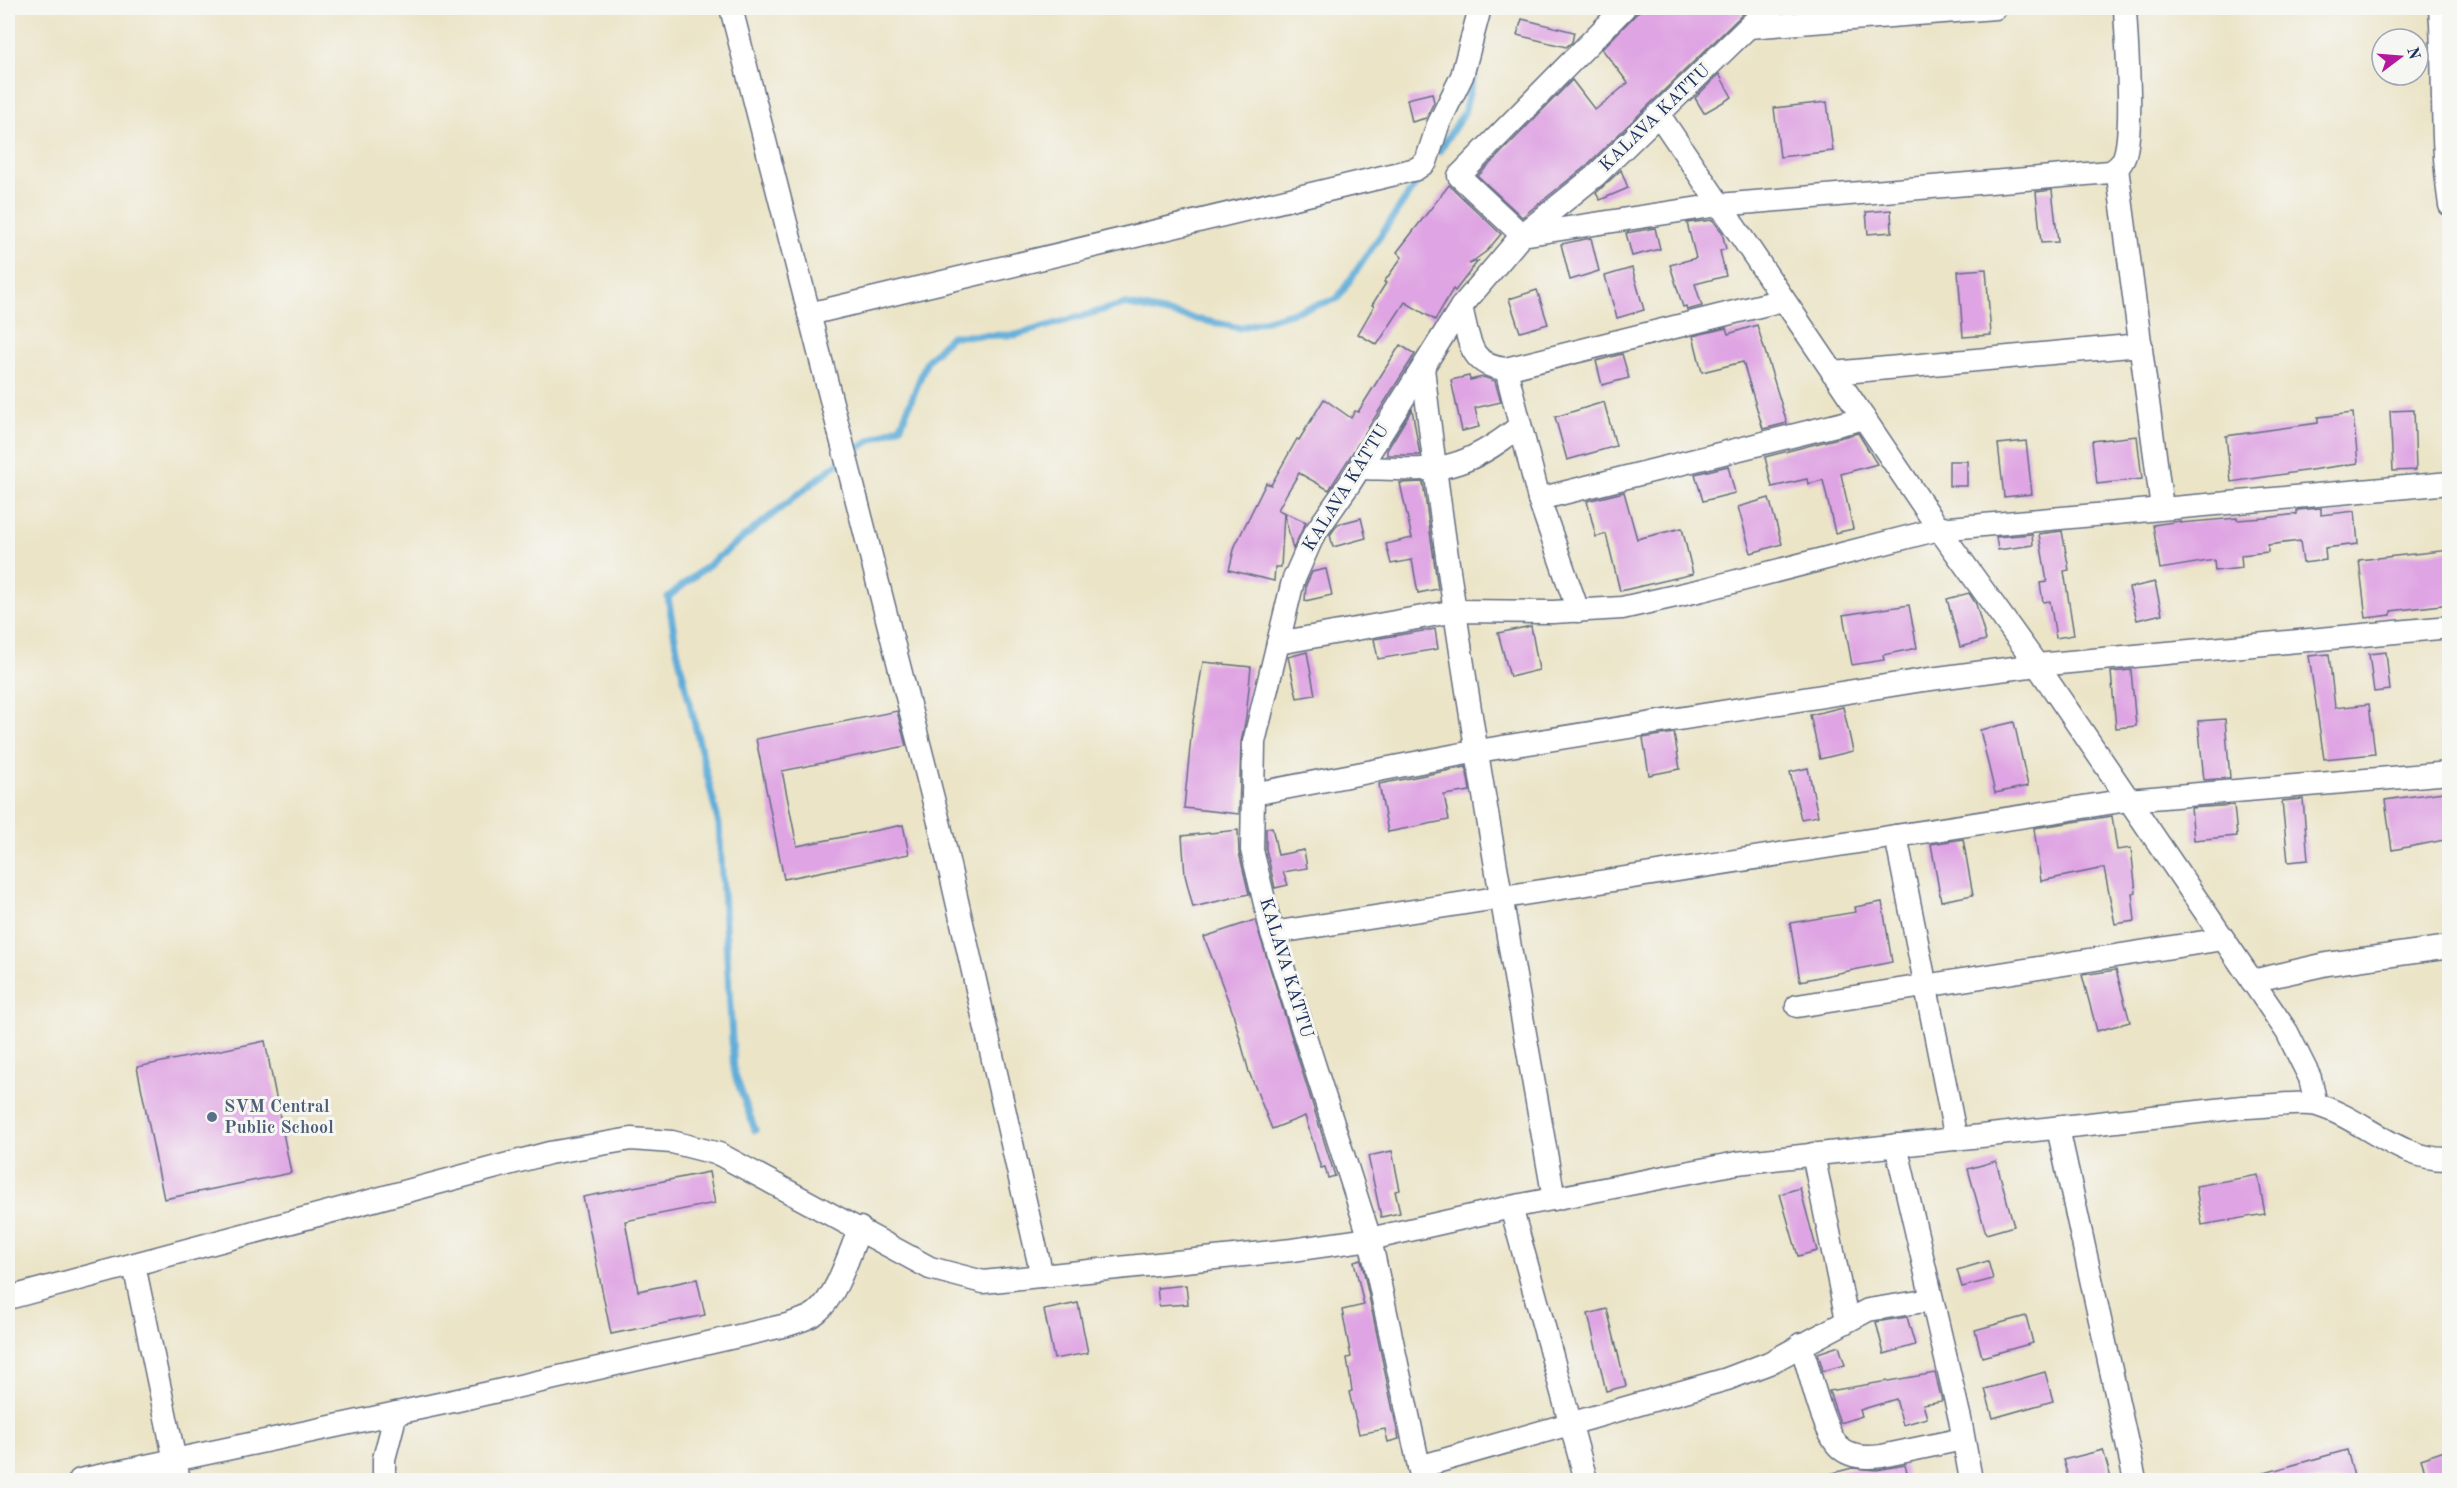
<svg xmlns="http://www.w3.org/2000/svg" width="2457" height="1488" viewBox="0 0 2457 1488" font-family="'Old Standard TT',serif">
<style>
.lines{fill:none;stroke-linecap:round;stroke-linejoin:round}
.stream{stroke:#60add9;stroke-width:7}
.building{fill:#dfa4e3}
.minor-casing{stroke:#646e83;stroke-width:25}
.minor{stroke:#fff;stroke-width:22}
.service-dot{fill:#5c6f8a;stroke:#f6f6f2;stroke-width:2}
.labels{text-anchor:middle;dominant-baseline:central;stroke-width:6;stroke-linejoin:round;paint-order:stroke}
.street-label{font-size:18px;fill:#1b2f5e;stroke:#f6f6f2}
.service-label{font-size:18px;font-weight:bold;fill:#4e5e75;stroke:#f6f6f2;text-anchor:start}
</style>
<rect width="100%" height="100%" fill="#f6f6f2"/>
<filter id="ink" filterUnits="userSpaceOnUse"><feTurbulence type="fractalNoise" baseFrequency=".0167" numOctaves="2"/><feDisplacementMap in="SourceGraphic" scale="12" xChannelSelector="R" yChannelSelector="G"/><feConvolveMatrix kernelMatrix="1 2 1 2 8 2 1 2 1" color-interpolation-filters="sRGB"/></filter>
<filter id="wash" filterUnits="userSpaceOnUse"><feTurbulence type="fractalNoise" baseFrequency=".008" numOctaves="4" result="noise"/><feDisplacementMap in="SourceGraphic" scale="24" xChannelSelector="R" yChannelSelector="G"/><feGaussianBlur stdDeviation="1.35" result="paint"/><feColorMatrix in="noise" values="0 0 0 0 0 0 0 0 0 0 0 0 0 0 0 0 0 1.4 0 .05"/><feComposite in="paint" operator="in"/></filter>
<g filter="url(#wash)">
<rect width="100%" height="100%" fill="#ebe4c7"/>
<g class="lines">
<g class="stream">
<polyline points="1439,151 1464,113 1477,63"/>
<polyline points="755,1130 734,1072 719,825 677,650 668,597 834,466 869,441 901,426 927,361 951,336 1016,335 1124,304 1240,328 1337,299 1424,172"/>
</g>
</g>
<g id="blocks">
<g class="building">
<polygon points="1642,8 1749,8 1586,166 1522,217 1478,176 1572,80 1595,110 1628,83 1602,49"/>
<polygon points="1522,19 1574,32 1572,42 1566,47 1517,35"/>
<polygon points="1719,74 1732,97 1704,113 1695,98"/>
<polygon points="1432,93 1434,102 1426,118 1412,122 1407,99"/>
<polygon points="1827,102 1833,151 1780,157 1774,108"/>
<polygon points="1621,170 1628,188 1600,200 1596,193"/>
<polygon points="1449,185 1501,234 1487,251 1469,264 1478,261 1455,291 1453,289 1435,320 1405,302 1377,345 1358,334 1374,306 1372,305 1386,283 1384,282 1402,257 1397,252"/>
<polygon points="2052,190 2058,242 2041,243 2036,192"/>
<polygon points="1891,210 1892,232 1868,234 1866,212"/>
<polygon points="1713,220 1722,232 1726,249 1720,251 1726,276 1695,284 1702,306 1687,310 1686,306 1683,307 1670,265 1696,258 1687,223"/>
<polygon points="1655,228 1660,249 1632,256 1626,233"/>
<polygon points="1591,238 1599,271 1570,280 1561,244"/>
<polygon points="1632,268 1644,310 1617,318 1605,276"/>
<polygon points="1986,269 1991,335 1963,337 1958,271"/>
<polygon points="1537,290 1548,324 1520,332 1509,299"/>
<polygon points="1757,325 1787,423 1763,429 1743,362 1702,372 1693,336 1726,328 1728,334"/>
<polygon points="1400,345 1415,354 1329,490 1299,473 1287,493 1278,510 1306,522 1293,549 1284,513 1281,567 1275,567 1274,581 1229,570 1235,546 1266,483 1271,485 1297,439 1299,440 1324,399 1351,418 1355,411 1358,412"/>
<polygon points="1622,354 1629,378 1602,385 1596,361"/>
<polygon points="1469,376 1470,380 1483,377 1495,381 1501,402 1475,408 1479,427 1462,431 1451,380"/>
<polygon points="1604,402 1616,446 1567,460 1555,417"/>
<polygon points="1412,409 1420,455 1387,455 1387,450"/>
<polygon points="2414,410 2416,470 2393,471 2390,411"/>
<polygon points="2353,413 2358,463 2231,482 2226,436 2318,423 2318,417"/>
<polygon points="1858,433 1877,464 1841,474 1853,529 1835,533 1823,480 1808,484 1807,479 1772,487 1765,457"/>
<polygon points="2137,436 2142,479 2097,484 2092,441"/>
<polygon points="2026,441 2032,494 2004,497 1998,444"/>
<rect x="1949" y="461" width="18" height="25"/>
<polygon points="1728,466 1735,493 1703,501 1695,474"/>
<polygon points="1423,482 1438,589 1418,593 1412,560 1391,564 1386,544 1412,538 1400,483"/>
<polygon points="1624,492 1637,539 1682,528 1693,574 1620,591 1606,534 1596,537 1587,501"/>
<polygon points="1769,498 1782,544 1751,553 1738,507"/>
<polygon points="2321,508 2321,515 2355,511 2358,544 2325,548 2326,560 2303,563 2300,541 2268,545 2268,552 2241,555 2242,568 2215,571 2214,560 2160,569 2153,525 2180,521 2180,523 2237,518 2237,520 2265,518 2297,514 2297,510"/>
<polygon points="1361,518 1366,538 1333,547 1330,535 1338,524"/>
<polygon points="2062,531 2069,570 2064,571 2074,635 2056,638 2050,601 2043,602 2040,583 2047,582 2039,534"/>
<polygon points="2032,534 2033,545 1998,550 1996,537"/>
<polygon points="2450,550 2450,604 2391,611 2391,615 2366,618 2359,560"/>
<polygon points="1326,569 1332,595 1305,601 1306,585 1312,572"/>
<polygon points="2155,582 2162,614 2137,620 2129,588"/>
<polygon points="1969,593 1976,604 1986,640 1960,647 1947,599"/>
<polygon points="1909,605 1917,648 1883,655 1884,660 1852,665 1843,615"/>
<polygon points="1531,626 1539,670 1510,677 1498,633"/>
<polygon points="1435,629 1438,649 1378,659 1374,639"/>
<polygon points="1307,652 1315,695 1297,698 1288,657"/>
<polygon points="2386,652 2390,690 2374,692 2369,654"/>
<polygon points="2329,654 2335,708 2369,704 2375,754 2324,759 2309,656"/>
<polygon points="1203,662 1251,667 1246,717 1241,742 1239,814 1184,808 1192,727"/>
<polygon points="2131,670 2136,726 2116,728 2111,672"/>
<polygon points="1843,707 1853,751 1820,759 1810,715"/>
<polygon points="897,711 906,746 782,771 797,846 903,825 909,854 784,879 756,739"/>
<polygon points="2225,719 2230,778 2204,780 2198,721"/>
<polygon points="2014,722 2028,786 1995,793 1980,730"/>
<polygon points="1674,733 1680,769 1649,775 1643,738"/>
<polygon points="1466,767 1470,791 1444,795 1449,820 1388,832 1379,784"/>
<polygon points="1808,768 1818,816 1801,819 1790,772"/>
<polygon points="2450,791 2450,839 2392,850 2385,800"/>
<polygon points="2303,799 2308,860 2288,862 2282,801"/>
<polygon points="2234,805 2237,836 2194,840 2191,808"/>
<polygon points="2112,816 2117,850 2131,848 2136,892 2132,893 2135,921 2115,924 2104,868 2041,881 2034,828"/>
<polygon points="1272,827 1278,855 1304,850 1307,868 1283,872 1288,885 1275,888 1266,849 1266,828"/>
<polygon points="1238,830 1239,853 1249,894 1193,907 1185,875 1182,836"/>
<polygon points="1963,839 1973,895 1941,901 1931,844"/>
<polygon points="1882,902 1892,962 1800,981 1790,923 1856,912 1855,907"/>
<polygon points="1255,920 1335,1176 1328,1178 1325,1167 1321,1168 1305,1116 1272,1129 1249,1072 1233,1013 1204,937"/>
<polygon points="2116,970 2130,1022 2097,1031 2082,975"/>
<polygon points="265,1041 291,1173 164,1199 137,1067"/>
<polygon points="1392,1151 1400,1190 1395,1191 1400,1213 1381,1217 1368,1156"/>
<polygon points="1996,1161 2014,1226 1986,1234 1968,1169"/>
<polygon points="709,1172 715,1203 625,1221 638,1291 697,1279 705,1315 611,1334 583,1197"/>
<polygon points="2258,1175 2265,1214 2202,1225 2196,1186"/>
<polygon points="1800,1188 1817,1251 1798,1256 1780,1194"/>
<polygon points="1361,1259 1399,1439 1388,1442 1385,1429 1359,1434 1349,1392 1352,1391 1347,1358 1351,1357 1342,1310 1364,1305 1354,1261"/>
<polygon points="1988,1261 1993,1279 1962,1287 1957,1270"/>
<polygon points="1186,1285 1188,1304 1159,1306 1157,1288"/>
<polygon points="1078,1303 1088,1353 1054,1359 1044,1310"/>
<polygon points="1607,1309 1626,1386 1606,1391 1588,1314"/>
<polygon points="2026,1316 2033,1343 1982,1357 1975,1330"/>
<polygon points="1907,1317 1915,1345 1884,1354 1876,1322"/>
<polygon points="1839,1346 1845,1365 1823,1371 1818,1353"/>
<polygon points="2045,1372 2053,1401 1993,1418 1985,1389"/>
<polygon points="1935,1373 1942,1401 1923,1404 1927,1418 1903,1425 1896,1399 1860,1410 1862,1416 1840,1423 1829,1391"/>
<polygon points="2450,1449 2450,1480 2428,1480 2421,1459"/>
<polygon points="2103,1450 2111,1478 2100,1480 2069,1480 2063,1460"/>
<polygon points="2347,1450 2355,1480 2257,1480 2257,1475"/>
<polygon points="1905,1465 1909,1480 1830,1480 1829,1474 1852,1468 1877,1470"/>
</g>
</g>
</g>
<g filter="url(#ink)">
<use href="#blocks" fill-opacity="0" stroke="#646e83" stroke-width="1.5"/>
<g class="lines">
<g class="minor-casing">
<g id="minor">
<polyline points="731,8 940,826 1042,1276"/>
<path d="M 1624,8 L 1459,176 L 1522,235 L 1719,205 L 2110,172 C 2116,169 2120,166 2123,160 C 2135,136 2126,39 2125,8"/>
<path d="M 2440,8 C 2445,74 2440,140 2450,205"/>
<polyline points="1749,27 1995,8"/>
<polyline points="1659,115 1939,529 2037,665 2287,1032 2310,1078 2316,1104"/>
<polyline points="2117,168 2162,508"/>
<path d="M 1461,307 C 1469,338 1468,366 1506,369 L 1783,300"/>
<polyline points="809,314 1416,169 1426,162 1438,125 1462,76 1480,8"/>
<path d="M 1423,368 C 1454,646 1506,923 1554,1199"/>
<polyline points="1506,369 1539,499 1578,611"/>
<polyline points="1833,373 2141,345"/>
<path d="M 1359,468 C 1434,470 1458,476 1520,426"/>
<polyline points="1539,499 1864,418"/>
<polyline points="1278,643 1456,611 1553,612 1622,608 1702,590 1939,529 2450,483"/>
<polyline points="1253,794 1478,751 1923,680 2037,665 2450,627"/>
<polyline points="1896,836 1956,1139"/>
<polyline points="1272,933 2128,800 2450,773"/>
<polyline points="2252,981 2327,964 2450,947"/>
<polyline points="1797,1006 2223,939"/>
<polyline points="2058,1128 2135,1480"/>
<polyline points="1896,1145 1960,1419 1971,1480"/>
<polyline points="1813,1154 1847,1320"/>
<polyline points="1511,1207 1586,1480"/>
<polyline points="134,1265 179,1480"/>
<path d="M 8,1298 L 549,1153 L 631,1139 L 672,1142 L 719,1154 L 930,1268 L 983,1282 L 1292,1250 L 1370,1239 L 1511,1207 L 1737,1163 L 2243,1107 C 2261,1107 2303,1101 2317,1105 C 2364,1119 2399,1161 2450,1159"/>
<path d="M 1801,1344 C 1809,1369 1822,1428 1838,1446 C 1849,1458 1868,1458 1882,1456 L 1963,1439"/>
<polyline points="1419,1467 1727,1379 1769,1363 1868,1310 1931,1300"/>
<path d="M 80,1480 L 458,1400 L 787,1325 C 798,1321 809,1319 817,1312 C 837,1296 850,1251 860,1228"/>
<polyline points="384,1480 384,1459 396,1413"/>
<polyline points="1422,1480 1370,1239 1272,933 1252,850 1254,742 1293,581 1313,536 1350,483 1461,307 1522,235 1595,176 1768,8"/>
</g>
</g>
<use href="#minor" class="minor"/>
</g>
</g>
<circle class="service-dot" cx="212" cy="1117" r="6"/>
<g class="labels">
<g class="street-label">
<text transform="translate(1655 118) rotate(-44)">KALAVA KATTU</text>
<text transform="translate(1346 488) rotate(-58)">KALAVA KATTU</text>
<text transform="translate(1286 968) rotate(73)">KALAVA KATTU</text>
</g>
<g class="service-label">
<text x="224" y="1107">SVM Central<tspan x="224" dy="21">Public School</tspan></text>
</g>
</g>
<rect width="2457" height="1488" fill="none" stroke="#f6f6f2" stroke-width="30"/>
<g transform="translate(2400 57) rotate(74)"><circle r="28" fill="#f6f6f2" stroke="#9ea6b7" stroke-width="1.5"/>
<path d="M0-4.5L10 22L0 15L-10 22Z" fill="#b5179e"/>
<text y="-9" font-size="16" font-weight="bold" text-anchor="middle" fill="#1b2f5e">N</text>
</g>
</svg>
